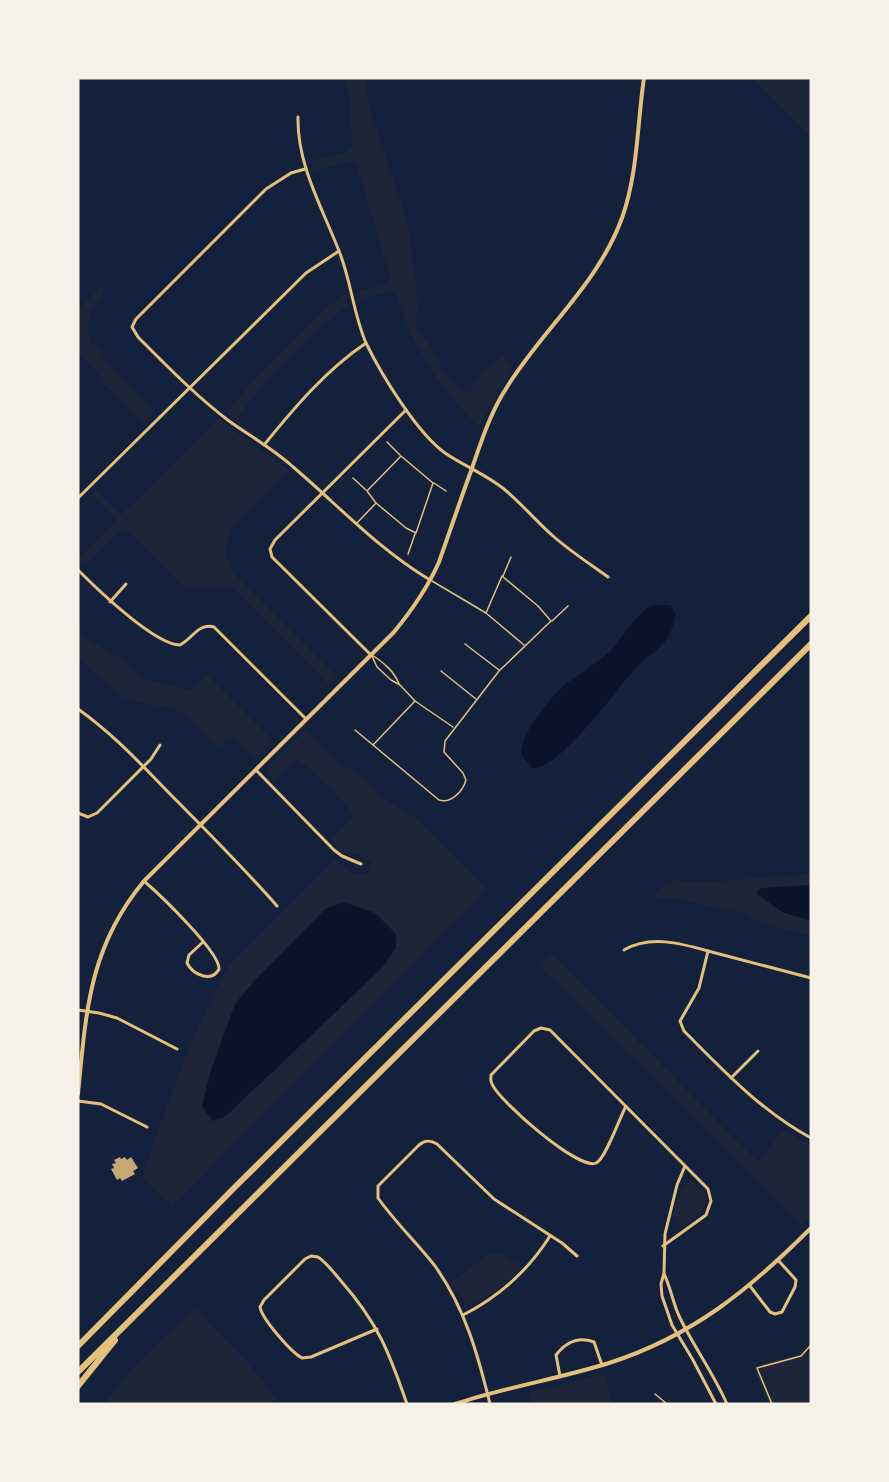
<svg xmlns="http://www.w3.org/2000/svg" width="889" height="1482" viewBox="0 0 889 1482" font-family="'Fira Sans Condensed',sans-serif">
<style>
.green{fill:#1d2539}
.water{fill:#0b132b}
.building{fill:#c6a872}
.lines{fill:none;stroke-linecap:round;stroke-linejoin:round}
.path{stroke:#e5c07b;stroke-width:1.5}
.service{stroke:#e5c07b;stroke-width:1.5}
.minor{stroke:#e5c07b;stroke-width:3}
.tertiary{stroke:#e5c07b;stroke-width:4}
.motorway{stroke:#e5c07b;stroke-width:6}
</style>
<rect width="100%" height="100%" fill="#14213d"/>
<g class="green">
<path d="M 344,78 L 364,78 L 371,111 L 402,204 L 411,243 L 417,296 L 422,300 L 415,319 L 417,331 C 437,346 439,376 464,392 L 470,391 L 483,370 L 496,364 L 503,354 L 512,367 L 479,427 C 439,388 411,345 395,291 L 392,290 L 361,300 L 359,291 L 388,282 L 390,278 L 356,162 L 347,161 L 314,172 L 311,162 L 348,151 L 352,147 L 350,98 Z"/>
<polygon points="753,78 811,78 811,136"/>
<path d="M 101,287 L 106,291 C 92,307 82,324 92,344 L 96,344 L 108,363 L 155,412 L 143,424 L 108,387 L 103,385 L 97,372 L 78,353 L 78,310 Z"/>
<path d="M 346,293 L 348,306 C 328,319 313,336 296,353 C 274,375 253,393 237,420 L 228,415 L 227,412 L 250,385 L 324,310 Z"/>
<polygon points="218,419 223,421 230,428 289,470 232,527 225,551 233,573 337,677 329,685 233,587 185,588 124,527 83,567 78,562 78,558 117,520 92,494 96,490 121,515"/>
<polygon points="78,626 85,638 122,659 142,679 190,690 207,675 273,741 255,759 234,739 228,738 219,748 189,718 171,707 140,703 123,698 78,658"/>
<path d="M 306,730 L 335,760 L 366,779 L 381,797 L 413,816 L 487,890 L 171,1207 L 142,1177 C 167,1106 191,1032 229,966 L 335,860 C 346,868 355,880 369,873 L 372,863 L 367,856 L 345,853 L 330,841 L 355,816 L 332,789 L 297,758 L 274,781 L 267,773 L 269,765 Z"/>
<polygon points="811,874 811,936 757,921 741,913 673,898 654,897 664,885 676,880 695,883"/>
<polygon points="550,953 758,1162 783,1130 811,1146 811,1216 802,1225 539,965"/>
<path d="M 690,1181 L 693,1181 L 706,1195 C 706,1209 695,1221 681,1226 L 675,1222 C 672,1211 679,1186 690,1181 Z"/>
<path d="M 500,1253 L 522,1267 C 511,1279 483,1305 466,1304 L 451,1282 L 488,1255 Z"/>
<polygon points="195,1308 258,1374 280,1404 105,1404 128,1373"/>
<polygon points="811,1343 811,1404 769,1404 754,1371 754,1367 800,1354"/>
<polygon points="601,1374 604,1375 613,1404 532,1404 528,1392"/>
</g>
<g class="water">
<path d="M 653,605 L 670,605 L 676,613 C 674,624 671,634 664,643 C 658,651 647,656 640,664 C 615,689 566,764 533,769 L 521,755 C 521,734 543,708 557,692 C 572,677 593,667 609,652 C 624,637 634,615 653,605 Z"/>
<polygon points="811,885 811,921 782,912 758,895 757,891 761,888"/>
<polygon points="344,902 375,913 396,934 396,948 382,968 226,1116 212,1121 202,1106 210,1073 235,1004 255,980 325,909"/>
</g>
<polygon class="building" points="120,1157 121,1159 125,1157 127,1160 131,1157 138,1168 133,1171 135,1174 122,1181 120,1178 117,1180 111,1169 114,1168 112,1164 116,1163 114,1160"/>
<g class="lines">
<g class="path">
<polyline points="655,1394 667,1404"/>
<polyline points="772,1404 757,1368 801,1356 811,1345"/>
</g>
<g class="service">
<polyline points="387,442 400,455"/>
<polyline points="353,478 366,490"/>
<polyline points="434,483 446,491"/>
<polyline points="357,523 376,503 406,528 416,533 433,483 401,456 367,491 376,503"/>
<polyline points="408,554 415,534"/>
<polyline points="503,576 511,557"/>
<polyline points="432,581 486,613 524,645"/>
<polyline points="552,621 568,606"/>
<polyline points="465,644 499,670"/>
<path d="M 372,655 C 384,663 394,671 399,684"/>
<polyline points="372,656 377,667 391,680 400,685 415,701 453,727"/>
<polyline points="441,671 476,699"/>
<path d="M 355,730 L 439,800 C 451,804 463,791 466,780 L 463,773 L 444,752 L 445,741 L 499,671 L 551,621 L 538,606 L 502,576 L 486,613"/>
<polyline points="373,745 415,701"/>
</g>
<g class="minor">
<path d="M 298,117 C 297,165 322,207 339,251 C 351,280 353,313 366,343 C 381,374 417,433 445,453 C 464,466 485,474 504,489 C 521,503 536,521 553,536 C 570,551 590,564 608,577"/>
<path d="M 305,169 L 291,173 L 266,189 L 136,319 L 132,327 L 138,337 C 167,366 196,396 229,421 C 250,436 273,449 292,466 C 338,505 378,549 430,580"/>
<path d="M 264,445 C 294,408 326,370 366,343"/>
<polyline points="78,498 306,273 339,251"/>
<path d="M 78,570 C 97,589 155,645 180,645 C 193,638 198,623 214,627 L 306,719"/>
<polyline points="110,602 126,584"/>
<polyline points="371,655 272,557 270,549 275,540 406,410"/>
<path d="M 78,709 C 112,733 140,763 169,793 C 206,830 242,866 277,906"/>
<polyline points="256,770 334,850 342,856 361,864"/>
<polyline points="78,813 88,817 97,813 151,759 160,745"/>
<path d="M 144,881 C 159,894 220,952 219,969 C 212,983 193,975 187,963 L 189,955 L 203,942"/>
<path d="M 624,950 C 650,935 680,943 708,951"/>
<path d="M 811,978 L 708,951 L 699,988 L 680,1021 L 684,1031 C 724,1071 761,1111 811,1138"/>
<polyline points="78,1010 99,1013 117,1018 177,1049"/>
<polyline points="731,1078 758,1051"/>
<polyline points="78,1101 101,1104 147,1127"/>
<path d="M 626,1106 C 620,1117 605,1160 596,1163 C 579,1171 499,1101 492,1084 C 490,1080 491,1080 491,1075 L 534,1031 L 541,1028 L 550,1030 L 708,1189 L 711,1201 L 706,1215 L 663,1246"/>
<polyline points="685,1166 677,1185 665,1234 664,1273 661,1284 662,1296 672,1325 693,1360 716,1404"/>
<path d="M 664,1274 C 671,1288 673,1304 680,1318 C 694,1347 714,1374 727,1404"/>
<polyline points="750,1286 770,1312 775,1314 782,1312 795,1287 796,1280 778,1260"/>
<path d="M 463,1315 C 500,1296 528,1271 550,1236"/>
<path d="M 377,1329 L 311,1357 L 302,1358 C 291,1352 262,1319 260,1307 L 264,1300 L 305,1259 L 311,1256 L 318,1257 C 327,1263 334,1273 341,1281 C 378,1323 389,1352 407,1404"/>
<path d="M 560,1376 L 556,1355 C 566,1342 578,1336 594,1342 L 602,1365"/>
<path d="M 490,1404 C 478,1355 465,1308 435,1266 C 417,1243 395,1222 378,1198 L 378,1186 L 419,1145 C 425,1140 430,1140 437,1144 L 494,1199 L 562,1243 L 577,1256"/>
</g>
<g class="tertiary">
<path d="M 78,1094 C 86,1012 89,947 144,881 L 394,632 C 412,610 428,587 439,562 C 450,531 460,501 471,471 C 481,442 490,413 507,387 C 543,329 598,284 622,218 C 638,173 637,125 644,78"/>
<path d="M 455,1404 C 506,1387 558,1379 609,1363 C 693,1336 750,1289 811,1228"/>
</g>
<g class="motorway">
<polyline points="78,1346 235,1187 811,616"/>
<polyline points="78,1372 811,644"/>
<polyline points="78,1386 115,1340"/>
</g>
</g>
<rect width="889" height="1482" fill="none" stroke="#f6f1e7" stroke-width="159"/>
</svg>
